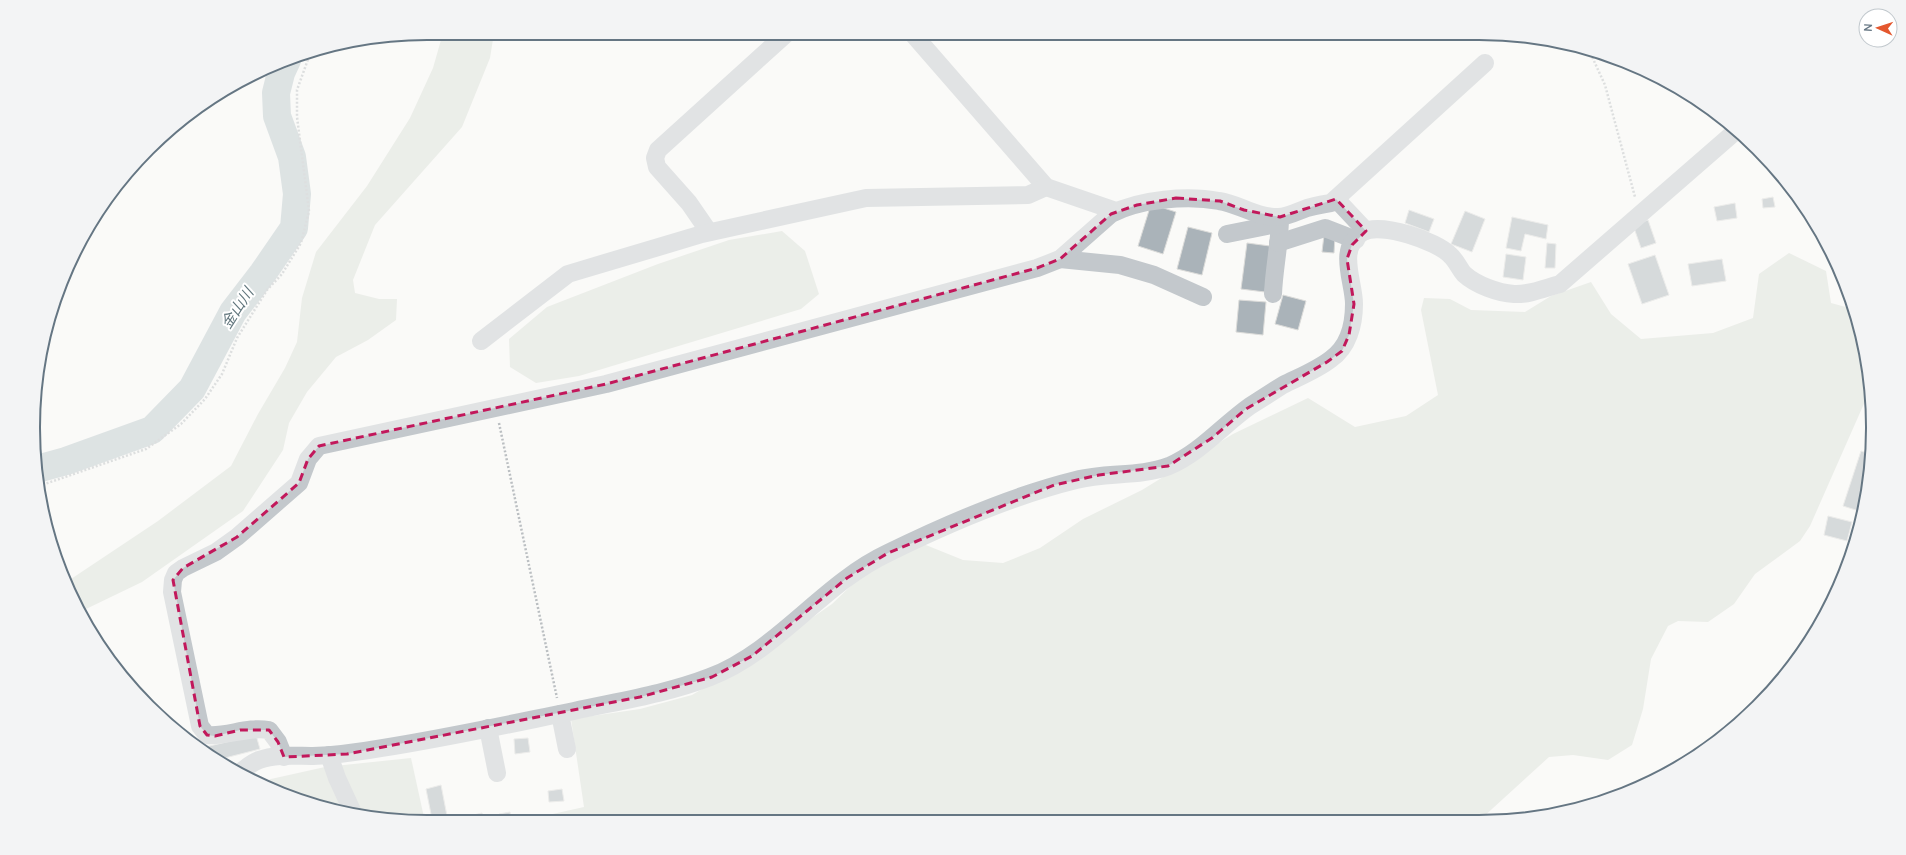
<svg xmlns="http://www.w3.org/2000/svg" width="1906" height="855" viewBox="0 0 1906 855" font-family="Manrope,'Noto Sans JP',sans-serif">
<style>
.green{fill:#dadfd7}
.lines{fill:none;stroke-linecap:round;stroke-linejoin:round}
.river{stroke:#bbc7cb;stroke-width:28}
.building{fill:#aab3b9;stroke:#dcdcda}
.path{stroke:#bbbfc2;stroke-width:2.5;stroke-dasharray:2 2;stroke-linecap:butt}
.minor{stroke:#c3c8cc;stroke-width:18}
.marked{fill:none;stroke:#c2185b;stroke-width:3;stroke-dasharray:8 5;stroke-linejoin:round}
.labels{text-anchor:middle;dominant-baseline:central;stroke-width:4;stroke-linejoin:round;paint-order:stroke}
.water-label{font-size:15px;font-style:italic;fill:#60757c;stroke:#fff}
.rim{fill:none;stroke:#657683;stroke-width:2}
</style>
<rect width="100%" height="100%" fill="#fafaf8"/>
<g class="green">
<polygon points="443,33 494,33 490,58 462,127 375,225 353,280 355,293 379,299 397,299 396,320 368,340 336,357 307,392 289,423 283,450 243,511 142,582 86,609 81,614 65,583 158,521 231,466 258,414 285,368 297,342 302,298 316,252 367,186 410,118 433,68"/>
<polygon points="782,231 805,251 819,294 801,309 579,376 536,383 510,367 509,339 547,307 658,264 729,240"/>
<polygon points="1789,253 1826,271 1831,303 1853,309 1860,326 1870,390 1810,526 1800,541 1755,574 1734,604 1708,622 1678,621 1668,626 1651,659 1643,709 1632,745 1608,760 1573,755 1549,757 1481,819 517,822 584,807 571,719 640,709 692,695 747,663 832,604 861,576 911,539 963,560 1003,563 1040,548 1083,519 1142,490 1233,434 1308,398 1355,427 1406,416 1438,395 1421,310 1424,298 1450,299 1471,310 1525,312 1551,296 1591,282 1611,314 1641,339 1713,333 1753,318 1759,274"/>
<polygon points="411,758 425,822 351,814 300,801 262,783 271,779 325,767"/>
</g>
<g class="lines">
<polyline class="river" points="37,469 66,461 152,430 192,389 233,312 263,273 294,228 297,194 292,157 277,116 276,93 281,73 287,60"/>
</g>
<g class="building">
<polygon points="1773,197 1775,207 1763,208 1762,199"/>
<polygon points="1735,203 1737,218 1717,221 1714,207"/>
<polygon points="1151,204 1176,212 1163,254 1138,246"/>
<polygon points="1409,210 1434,219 1429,232 1405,223"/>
<polygon points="1465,211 1485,219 1472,252 1451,244"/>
<polygon points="1512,217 1548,225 1546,239 1525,234 1521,251 1506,248"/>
<polygon points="1648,220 1656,243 1641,248 1633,225"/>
<polygon points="1188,227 1212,233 1202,275 1177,269"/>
<polygon points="1324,235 1335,236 1334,253 1322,252"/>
<polygon points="1247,243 1270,246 1265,292 1241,289"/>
<polygon points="1547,243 1556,244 1555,268 1545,268"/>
<polygon points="1506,254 1526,257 1523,280 1503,277"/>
<polygon points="1655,255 1669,295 1642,304 1628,264"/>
<polygon points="1722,259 1726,281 1692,286 1688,264"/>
<polygon points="1283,295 1306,301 1298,330 1275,324"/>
<polygon points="1239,300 1266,302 1263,335 1236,332"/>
<polygon points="1861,451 1870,454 1870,479 1862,512 1843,506"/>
<polygon points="1828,516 1852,522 1847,541 1824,535"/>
<polygon points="256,735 260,749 217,760 201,748"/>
<polygon points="528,738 530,752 515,754 514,739"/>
<polygon points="441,785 447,816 432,819 426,789"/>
<polygon points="562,789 564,801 549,802 548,791"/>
<polygon points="510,812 511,821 500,822 499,814"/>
<polygon points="482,813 484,822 456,822 456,819"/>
</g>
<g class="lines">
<g class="path">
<polyline points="1589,50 1605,85 1635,197"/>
<polyline points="499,423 557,698"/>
<polyline points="39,486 146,449 181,424 205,399 222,374 237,338 267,290 282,274 301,243 309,211 297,117 297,90 311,51"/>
</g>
<g class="minor">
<polyline points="912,33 1046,187 1116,211"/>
<polyline points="1336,199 1366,231"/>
<polyline points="709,232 689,203 657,167 655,158 658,150 787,33"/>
<path d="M 1227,234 L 1267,226 L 1280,217 C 1280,243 1274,268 1273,294"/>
<polyline points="1278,243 1325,228 1356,240"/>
<polyline points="1060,259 1120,265 1154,275 1203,297"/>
<polyline points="481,341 568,274 702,234 866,198 1028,195 1046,187"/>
<polyline points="560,714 567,749"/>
<polyline points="488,728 497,773"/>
<polyline points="329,755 337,778 354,815"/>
<path d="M 284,757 L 278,742 L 269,730 C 246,726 228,737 207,735 L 200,726 L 172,592 L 173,580 L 176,573 L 183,568 L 216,552 L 237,537 L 299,483 L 308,459 L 319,446 L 606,384 L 1037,268 L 1060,259 L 1111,214 C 1140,199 1188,195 1219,201 C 1239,204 1255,217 1278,217 C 1288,217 1298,211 1307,208 C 1315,206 1323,204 1331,203 L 1485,63"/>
<path d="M 239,773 C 246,768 251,763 259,760 C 276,754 295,756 313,756 C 336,755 359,752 382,748 C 446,738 510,724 574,711 C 619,701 666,694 710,677 C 778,651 822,584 888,553 C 945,525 1015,495 1076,480 C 1106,472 1140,477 1169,466 C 1200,453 1223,425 1250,406 C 1261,399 1272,392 1283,385 C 1299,377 1317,370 1331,359 C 1348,347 1354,325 1354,304 C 1354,281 1336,248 1363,232 C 1381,222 1437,241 1450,255 C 1456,260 1459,268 1464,274 C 1476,285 1498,293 1514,294 C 1529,295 1545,288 1560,284 L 1737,130"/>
</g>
</g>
<path d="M0 0H1906V855H0ZM 1176,198 L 1220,201 L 1244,210 L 1280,217 L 1336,199 L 1366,231 L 1352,245 L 1347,259 L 1354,304 L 1349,335 L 1342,351 L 1327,362 L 1246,409 L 1212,438 L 1168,466 L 1099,475 L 1054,485 L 888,553 L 847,578 L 752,656 L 712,677 L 640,697 L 347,754 L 284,757 L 278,742 L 269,730 L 240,730 L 215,736 L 207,735 L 200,726 L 173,580 L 183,568 L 237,537 L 299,483 L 308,459 L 319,446 L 606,384 L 1037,268 L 1060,259 L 1111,214 L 1137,205 Z" fill="#fafaf8" fill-opacity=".55" fill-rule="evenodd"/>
<path class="marked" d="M 1176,198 L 1220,201 L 1244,210 L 1280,217 L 1336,199 L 1366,231 L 1352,245 L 1347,259 L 1354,304 L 1349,335 L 1342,351 L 1327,362 L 1246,409 L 1212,438 L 1168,466 L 1099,475 L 1054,485 L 888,553 L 847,578 L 752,656 L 712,677 L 640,697 L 347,754 L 284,757 L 278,742 L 269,730 L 240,730 L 215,736 L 207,735 L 200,726 L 173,580 L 183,568 L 237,537 L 299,483 L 308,459 L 319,446 L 606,384 L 1037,268 L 1060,259 L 1111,214 L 1137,205 Z"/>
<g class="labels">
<g class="water-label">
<text transform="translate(237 308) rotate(-57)">金山川</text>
</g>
</g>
<path d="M0 0H1906V855H0ZM427 40H1479A387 387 0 0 1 1866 427V428A387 387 0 0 1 1479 815H427A387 387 0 0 1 40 428V427A387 387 0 0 1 427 40Z" fill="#f3f4f5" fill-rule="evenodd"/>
<path class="rim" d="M427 40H1479A387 387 0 0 1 1866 427V428A387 387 0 0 1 1479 815H427A387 387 0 0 1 40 428V427A387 387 0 0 1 427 40Z"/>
<g transform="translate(1878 28) rotate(273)"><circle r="19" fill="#ffffff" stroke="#c1c8cd"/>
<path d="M0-3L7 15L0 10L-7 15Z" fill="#e4572e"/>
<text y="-6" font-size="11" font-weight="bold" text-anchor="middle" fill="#657683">N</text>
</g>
</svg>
